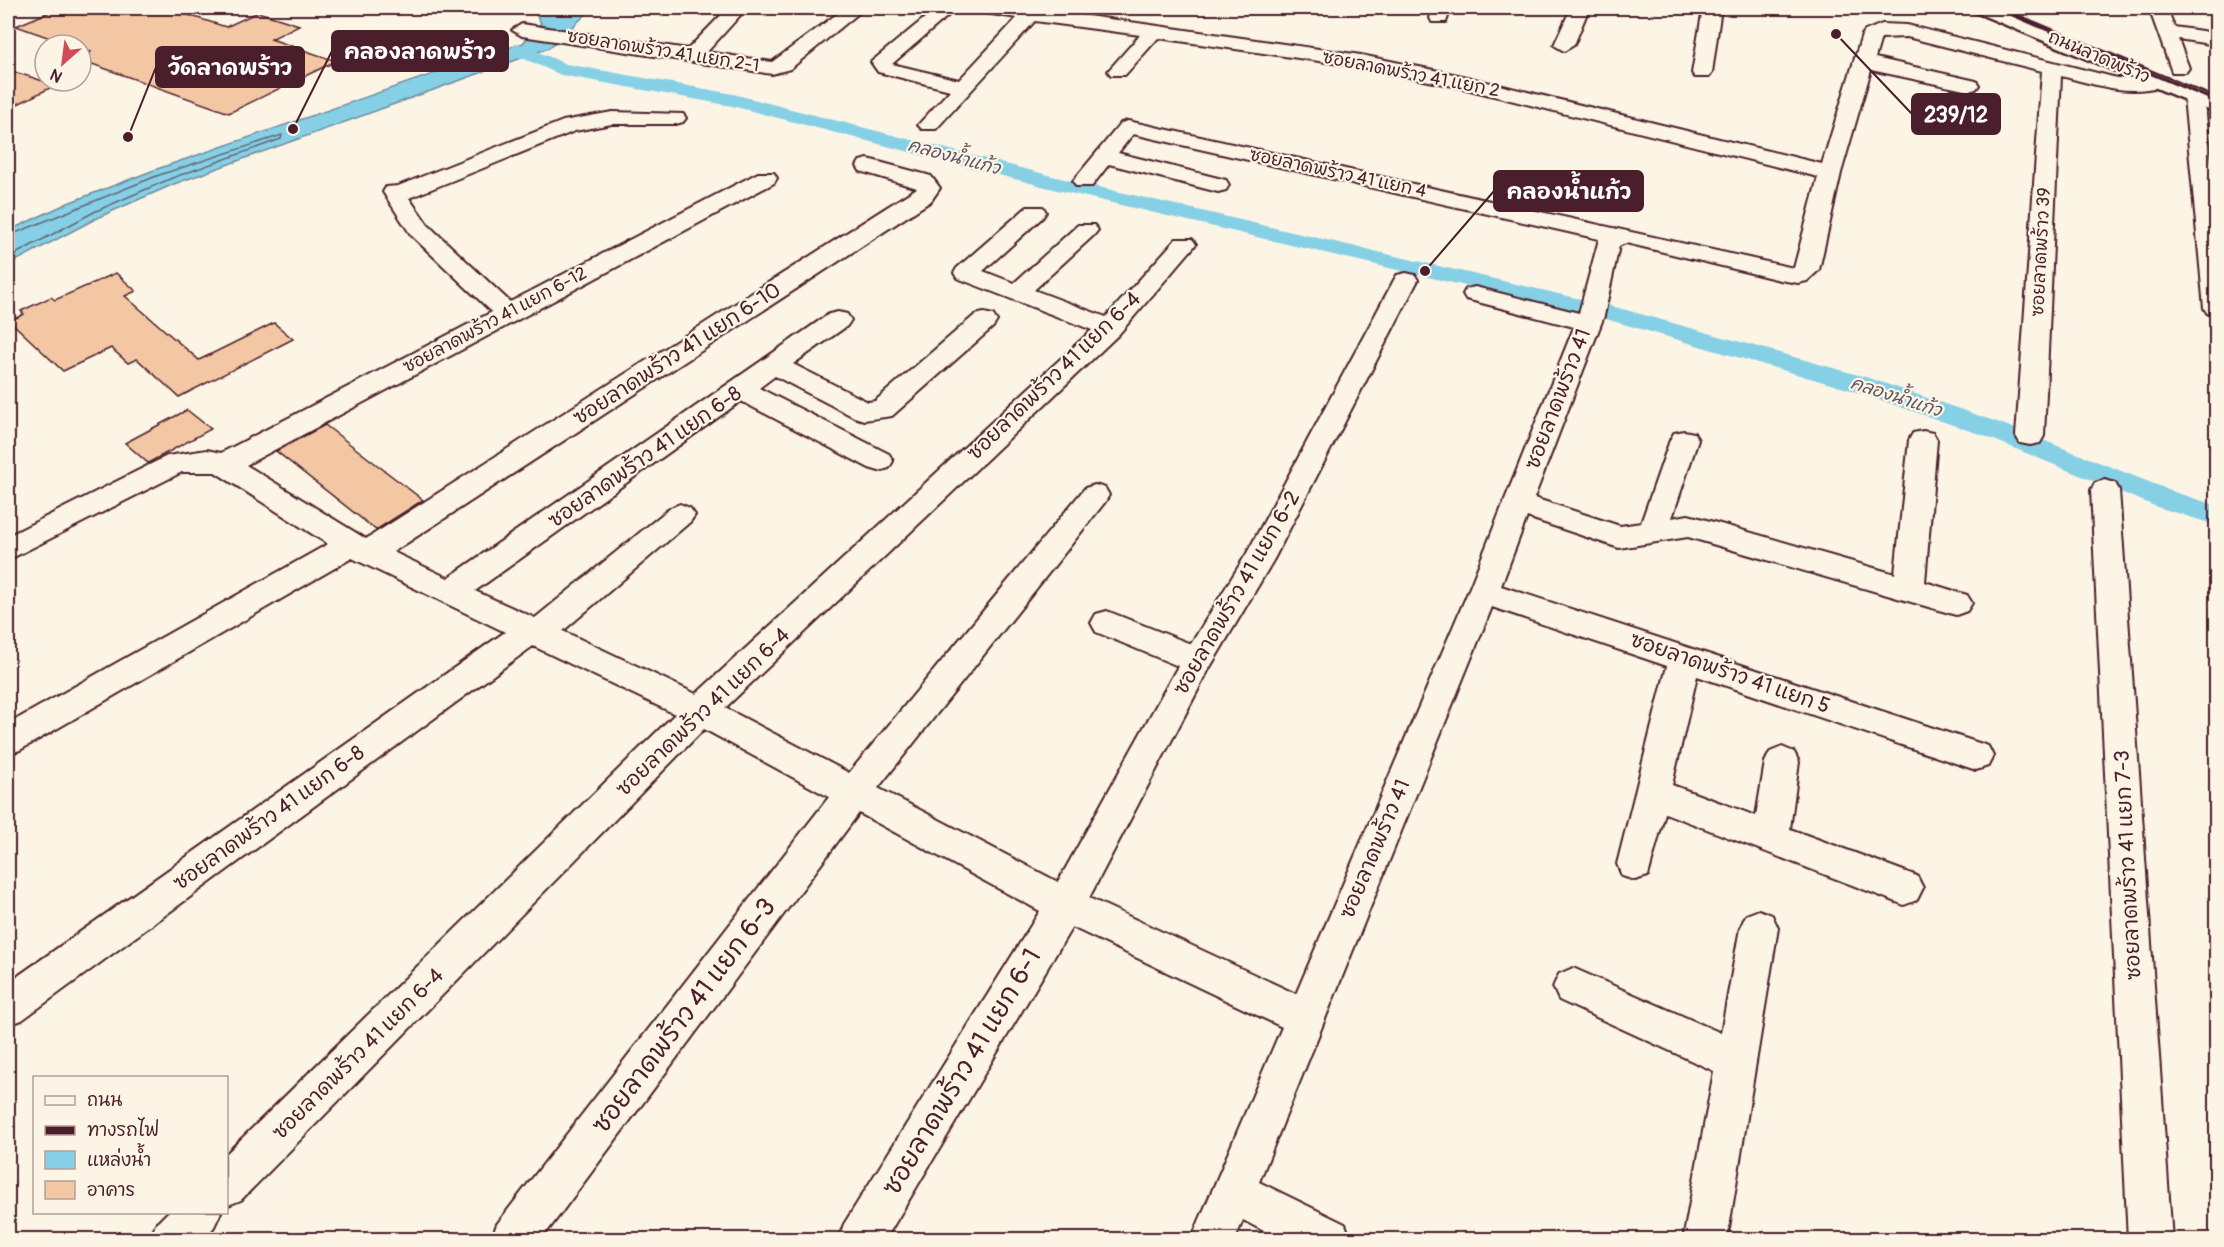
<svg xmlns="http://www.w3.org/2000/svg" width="2224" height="1247" viewBox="0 0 2224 1247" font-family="Pangolin,'Playpen Sans Thai',sans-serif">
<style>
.water{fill:#86d0e6;stroke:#6e899b;stroke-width:1.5}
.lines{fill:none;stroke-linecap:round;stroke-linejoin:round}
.shore{stroke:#626676;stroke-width:1.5}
.canal{fill:#86d0e6;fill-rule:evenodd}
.building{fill:#f4c7a4;stroke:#4a1f2b;stroke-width:1.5}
.minor-casing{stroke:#4a1f2b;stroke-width:4}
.primary-casing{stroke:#4a1f2b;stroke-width:5}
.minor{fill:#fcf5e5;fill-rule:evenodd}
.primary{fill:#fcf5e5;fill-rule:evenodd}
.rail{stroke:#4a1f2b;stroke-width:3}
.labels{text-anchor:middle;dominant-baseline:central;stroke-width:4.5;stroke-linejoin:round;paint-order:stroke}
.far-street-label{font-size:18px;fill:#4a1f2b;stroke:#fcf5e5}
.far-water-label{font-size:18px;font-style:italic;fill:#5c5463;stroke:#fcf5e5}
.street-label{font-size:21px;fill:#4a1f2b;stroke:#fcf5e5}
.near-street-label{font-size:26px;fill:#4a1f2b;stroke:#fcf5e5}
.leader{fill:none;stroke:#4a1f2b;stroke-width:2}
.callout-dot{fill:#4a1f2b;stroke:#fcf5e5;stroke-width:2}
.callout{fill:#4a1f2b;stroke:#4a1f2b;stroke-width:2}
.callout-label{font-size:22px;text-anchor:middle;font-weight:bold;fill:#fff}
</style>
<rect width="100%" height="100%" fill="#fcf5e5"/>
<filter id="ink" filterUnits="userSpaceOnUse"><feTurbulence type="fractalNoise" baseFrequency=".0167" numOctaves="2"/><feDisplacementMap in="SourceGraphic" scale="12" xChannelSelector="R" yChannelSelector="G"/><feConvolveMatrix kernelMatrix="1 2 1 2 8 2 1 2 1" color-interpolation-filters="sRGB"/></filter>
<g filter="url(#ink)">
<polygon class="water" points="532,8 593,8 549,48 174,184 99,217 8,265 8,231 68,203 157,169 523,43 541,23"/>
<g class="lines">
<polyline class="shore" points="8,236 159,175 282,135 281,139 172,178 96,211 8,258"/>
<polygon class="canal" points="518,43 566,64 733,94 1060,178 1619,308 1869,378 2000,423 2177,493 2216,505 2216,525 2157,507 1982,435 1851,390 1606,319 1057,190 732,106 561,75 511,53 509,49"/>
</g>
<g class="building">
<polygon points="59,8 166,8 226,27 258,12 299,25 271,39 336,61 229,113 81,60 91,52 81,49 81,45 70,45 16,26"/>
<polygon points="8,70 56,85 8,109"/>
<polygon points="116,273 136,291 125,296 199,360 274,323 293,339 179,397 137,359 128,363 111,348 63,371 10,321 24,314 21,311 51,297 55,300"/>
<polygon points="187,410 211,429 148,463 125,443"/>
<polygon points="325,425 423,500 376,530 276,451"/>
</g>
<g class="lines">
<g class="minor-casing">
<g id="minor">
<polygon points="728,8 742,8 744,11 707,52 772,62 845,8 865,8 790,69 772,74 522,36 512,30 522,24 688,49"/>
<path d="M 937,8 L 957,8 L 892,64 L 959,80 L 1017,18 L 979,12 L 977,8 L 1032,8 L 1361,55 L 1458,75 L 1822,164 L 1862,35 L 1865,31 L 1882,24 L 1907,25 L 2117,78 L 2163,78 L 2166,82 L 2163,86 C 2125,96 2098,85 2061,76 L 2044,436 L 2040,443 L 2030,445 L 2020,443 L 2016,436 L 2042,71 L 1907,37 L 1881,38 L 1875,58 L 1976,81 L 1979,85 L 1976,89 L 1969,91 L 1871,70 L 1841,173 L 1819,270 L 1807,281 L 1798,283 L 1780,280 L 1626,243 L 1619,246 L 1604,316 L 1534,498 L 1620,526 L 1641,523 L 1670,440 L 1674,433 L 1684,431 L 1694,433 L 1698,440 L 1672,518 L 1688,515 L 1696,517 L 1895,574 L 1909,440 L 1913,433 L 1923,431 L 1933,433 L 1937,440 L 1925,582 L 1967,595 L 1972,603 L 1967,611 L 1956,615 L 1688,537 L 1619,548 L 1527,517 L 1501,586 L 1988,746 L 1993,756 L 1988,766 L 1976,770 L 1697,676 L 1672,785 L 1756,816 L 1765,762 L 1770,752 L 1782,747 L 1794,752 L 1799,762 L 1790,829 L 1917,876 L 1923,888 L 1917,900 L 1904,905 L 1665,813 L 1648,876 L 1635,880 L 1622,876 L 1617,864 L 1667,666 L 1492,607 L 1259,1182 L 1345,1224 L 1351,1240 L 1281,1240 L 1243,1220 L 1235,1240 L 1191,1240 L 1282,1027 L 1072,927 L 885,1240 L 838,1240 L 844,1224 L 1040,911 L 859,813 L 541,1240 L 491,1240 L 497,1224 L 829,797 L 704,729 L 241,1200 L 226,1206 L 226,1154 L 675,714 L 533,646 L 22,1020 L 8,1025 L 8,983 L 505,632 L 352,558 L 20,750 L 8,754 L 8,724 L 328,544 L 215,472 L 182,472 L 8,560 L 8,536 L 167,456 L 207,450 L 221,453 L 492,312 L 411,235 L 383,192 L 386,187 L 398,186 L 563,121 L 612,112 L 683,114 L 686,118 L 683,122 L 676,124 L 612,124 L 575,131 L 409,198 L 428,225 L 510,302 L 758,173 L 774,173 L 777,178 L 774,183 L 246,465 L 366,539 L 917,188 L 860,171 L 857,166 L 860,161 L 868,159 L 931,176 L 940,188 L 931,201 L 393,552 L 448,578 L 829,314 L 838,312 L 847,314 L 851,320 L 847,326 L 793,364 L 868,402 L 875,401 L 975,315 L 984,313 L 993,315 L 997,321 L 993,327 L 892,416 L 864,420 L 854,417 L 775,376 L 759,388 L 889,454 L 893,461 L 889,468 L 879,471 L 869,468 L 741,401 L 475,591 L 535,618 L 670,508 L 680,504 L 690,508 L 695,515 L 690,522 L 563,631 L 696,694 L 1092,330 L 957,278 L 954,273 L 957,268 L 1027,207 L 1043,207 L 1046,212 L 1043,217 L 983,271 L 1014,283 L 1078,225 L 1094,225 L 1098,230 L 1094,235 L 1034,290 L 1106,317 L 1176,239 L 1192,239 L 1196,244 L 1192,249 L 1119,334 L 725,708 L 849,773 L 1085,488 L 1095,485 L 1105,488 L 1109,495 L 1105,502 L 878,788 L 1058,882 L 1178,666 L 1096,632 L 1091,623 L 1096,614 L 1107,611 L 1191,644 L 1247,553 L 1394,280 L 1397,275 L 1406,273 L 1415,275 L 1418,280 L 1274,559 L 1209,669 L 1089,898 L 1296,994 L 1468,592 L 1574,327 L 1466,299 L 1463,294 L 1466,289 L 1475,287 L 1579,313 L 1599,239 L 1133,134 L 1118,153 L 1226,180 L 1229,185 L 1226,190 L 1218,192 L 1109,164 L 1092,186 L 1076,186 L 1073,181 L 1121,123 L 1128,121 L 1794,268 L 1818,177 L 1458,87 L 1361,67 L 1158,38 L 1125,75 L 1111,75 L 1108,71 L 1140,35 L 1035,21 L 936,129 L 922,129 L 918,125 L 950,90 L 878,72 L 871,62 Z"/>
<polygon points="1433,8 1451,8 1446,22 1432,22 1430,18"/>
<polygon points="1571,8 1589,8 1574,45 1564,51 1554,45"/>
<polygon points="1703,8 1721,8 1712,73 1709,77 1695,77 1692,73"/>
<polygon points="2149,8 2167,8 2174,27 2216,33 2216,45 2178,39 2189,68 2186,72 2172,72"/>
<polygon points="2194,91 2201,93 2204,97 2216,204 2216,316 2207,313 2204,308 2184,97 2187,93"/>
<polygon points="2105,480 2115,483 2119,490 2172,1240 2128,1240 2091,490 2095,483"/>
<polygon points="1759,910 1772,915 1778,928 1727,1240 1683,1240 1714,1071 1559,1000 1553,987 1559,974 1573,968 1721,1033 1740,928 1746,915"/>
<polygon points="168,1212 221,1212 214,1227 203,1240 150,1240 156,1224"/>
</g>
</g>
<g class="primary-casing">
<polygon id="primary" points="1972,8 1998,8 2216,99 2216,113 1975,12"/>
</g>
<use href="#minor" class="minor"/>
<use href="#primary" class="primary"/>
<polyline class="rail" points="1996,8 2216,101"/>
</g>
</g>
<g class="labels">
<g class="far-street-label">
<text transform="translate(663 51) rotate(9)">ซอยลาดพร้าว 41 แยก 2-1</text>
<text transform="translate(2099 57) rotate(23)">ถนนลาดพร้าว</text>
<text transform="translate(1411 74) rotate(11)">ซอยลาดพร้าว 41 แยก 2</text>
<text transform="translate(1338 173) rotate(12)">ซอยลาดพร้าว 41 แยก 4</text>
<text transform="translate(2041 252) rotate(-87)">ซอยลาดพร้าว 39</text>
<text transform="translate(495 320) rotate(-28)">ซอยลาดพร้าว 41 แยก 6-12</text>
</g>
<g class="far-water-label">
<text transform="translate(954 157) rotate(15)">คลองน้ำแก้ว</text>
<text transform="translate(1896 397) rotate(18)">คลองน้ำแก้ว</text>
</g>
<g class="street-label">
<text transform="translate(677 354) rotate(-33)">ซอยลาดพร้าว 41 แยก 6-10</text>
<text transform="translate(1054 376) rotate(-44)">ซอยลาดพร้าว 41 แยก 6-4</text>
<text transform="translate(1558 399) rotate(-69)">ซอยลาดพร้าว 41</text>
<text transform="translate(645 457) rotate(-35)">ซอยลาดพร้าว 41 แยก 6-8</text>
<text transform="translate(1237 593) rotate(-60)">ซอยลาดพร้าว 41 แยก 6-2</text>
<text transform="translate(1730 673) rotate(19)">ซอยลาดพร้าว 41 แยก 5</text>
<text transform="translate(703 712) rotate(-44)">ซอยลาดพร้าว 41 แยก 6-4</text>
<text transform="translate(269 818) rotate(-36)">ซอยลาดพร้าว 41 แยก 6-8</text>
<text transform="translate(1375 849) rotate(-67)">ซอยลาดพร้าว 41</text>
<text transform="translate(2128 865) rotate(-93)">ซอยลาดพร้าว 41 แยก 7-3</text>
<text transform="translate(358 1054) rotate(-45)">ซอยลาดพร้าว 41 แยก 6-4</text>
</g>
<g class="near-street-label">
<text transform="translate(684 1016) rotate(-53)">ซอยลาดพร้าว 41 แยก 6-3</text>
<text transform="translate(962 1072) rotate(-59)">ซอยลาดพร้าว 41 แยก 6-1</text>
</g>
</g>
<path class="leader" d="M293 129L332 51M128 137L156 67M1836 34L1912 114M1425 271L1494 191"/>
<g class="callout-dot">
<circle cx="293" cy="129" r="6"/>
<circle cx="128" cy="137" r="6"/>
<circle cx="1836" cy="34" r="6"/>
<circle cx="1425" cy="271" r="6"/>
</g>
<g class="callout">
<rect x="332" y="31" width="176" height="40" rx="6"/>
<rect x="156" y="47" width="148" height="40" rx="6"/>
<rect x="1912" y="94" width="88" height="40" rx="6"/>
<rect x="1494" y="171" width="149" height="40" rx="6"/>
</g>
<g class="callout-label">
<text x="420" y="59">คลองลาดพร้าว</text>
<text x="230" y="75">วัดลาดพร้าว</text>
<text x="1956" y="122">239/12</text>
<text x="1569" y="199">คลองน้ำแก้ว</text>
</g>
<rect width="2224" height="1247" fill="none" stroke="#fcf5e5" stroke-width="30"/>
<rect x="15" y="15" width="2194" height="1217" fill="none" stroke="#4a1f2b" stroke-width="2" filter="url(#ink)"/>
<rect x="33" y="1076" width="195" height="138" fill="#fcf5e5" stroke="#b59f9b" stroke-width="1.5"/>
<rect x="45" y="1096" width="30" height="9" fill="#fcf5e5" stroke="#b59f9b" stroke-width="1.5"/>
<text x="87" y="1106" font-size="18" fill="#4a1f2b">ถนน</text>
<rect x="45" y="1126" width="30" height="9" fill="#4a1f2b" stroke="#b59f9b" stroke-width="1.5"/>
<text x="87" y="1136" font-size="18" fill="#4a1f2b">ทางรถไฟ</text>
<rect x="45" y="1151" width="30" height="18" fill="#86d0e6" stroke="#b59f9b" stroke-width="1.5"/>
<text x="87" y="1166" font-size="18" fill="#4a1f2b">แหล่งน้ำ</text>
<rect x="45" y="1181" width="30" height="18" fill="#f4c7a4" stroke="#b59f9b" stroke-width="1.5"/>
<text x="87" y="1196" font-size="18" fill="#4a1f2b">อาคาร</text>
<g transform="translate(63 63) rotate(208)"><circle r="28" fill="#fcf5e5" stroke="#b59f9b" stroke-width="1.5"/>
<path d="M0-4.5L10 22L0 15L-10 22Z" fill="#d1495b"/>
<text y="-9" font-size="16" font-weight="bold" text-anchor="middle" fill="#4a1f2b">N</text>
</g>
</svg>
